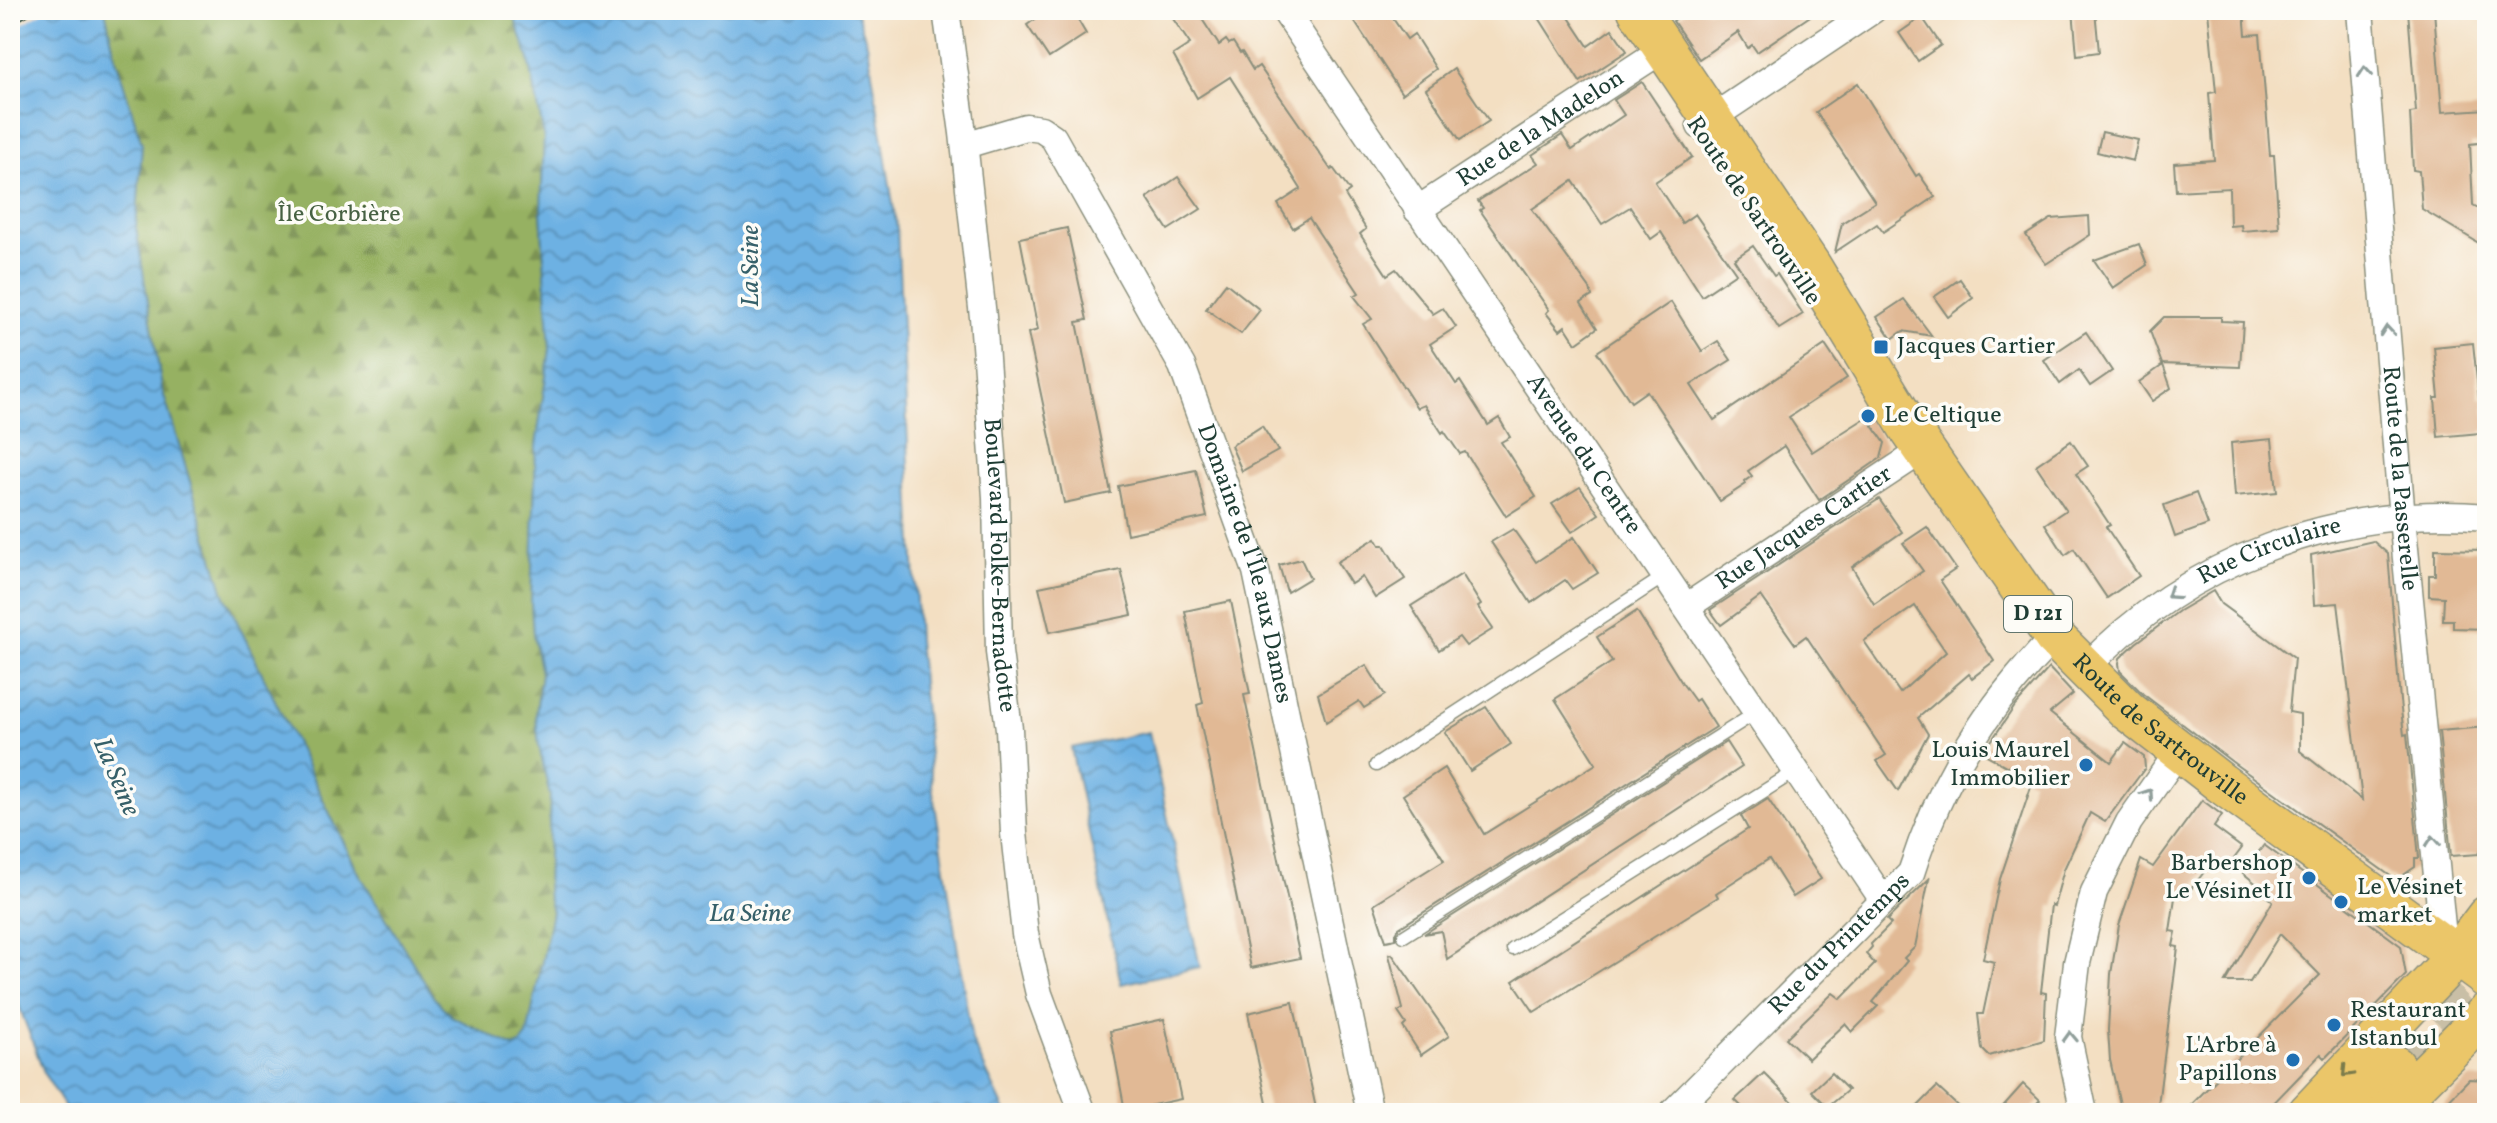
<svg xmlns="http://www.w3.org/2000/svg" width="2497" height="1123" viewBox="0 0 2497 1123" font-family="Vollkorn,serif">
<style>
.forest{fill:url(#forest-firs);stroke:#5a774b;stroke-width:2}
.water{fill:url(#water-waves);stroke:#46778c;stroke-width:2}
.pier{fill:#f3dfc2}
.building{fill:#e1b995;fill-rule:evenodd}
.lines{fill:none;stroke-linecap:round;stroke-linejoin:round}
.primary-tunnel{stroke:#c9bfa6;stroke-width:40;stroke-dasharray:40 20;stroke-linecap:butt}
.service-casing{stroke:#898e7b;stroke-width:15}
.minor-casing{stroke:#898e7b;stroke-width:29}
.primary-casing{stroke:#898e7b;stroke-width:43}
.service{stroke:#fff;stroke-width:12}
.minor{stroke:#fff;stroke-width:26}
.primary{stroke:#ebc669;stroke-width:40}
.rail-casing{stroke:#1f3d34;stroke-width:9}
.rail{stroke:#fdfcf7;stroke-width:6;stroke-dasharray:18;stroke-linecap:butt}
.oneway{stroke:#8f9e9a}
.oneway2{stroke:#7b7b4c}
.poi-dot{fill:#1f6fb2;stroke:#fdfcf7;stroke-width:3}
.labels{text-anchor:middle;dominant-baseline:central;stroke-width:7;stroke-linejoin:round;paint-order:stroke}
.shield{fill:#fdfcf7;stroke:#62766e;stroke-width:2}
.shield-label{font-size:22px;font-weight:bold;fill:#1f3d34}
.street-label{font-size:24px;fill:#1f3d34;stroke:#fdfcf7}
.park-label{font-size:24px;fill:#476143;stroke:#fdfcf7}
.poi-label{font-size:24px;fill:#1f3d34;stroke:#fdfcf7;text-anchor:start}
.water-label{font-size:26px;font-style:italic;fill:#366069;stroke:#fdfcf7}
</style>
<defs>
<pattern id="forest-firs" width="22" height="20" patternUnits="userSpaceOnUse" patternTransform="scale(2)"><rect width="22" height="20" fill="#96b162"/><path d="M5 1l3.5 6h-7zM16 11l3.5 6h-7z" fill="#7a9152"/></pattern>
<pattern id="water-waves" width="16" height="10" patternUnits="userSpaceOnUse" patternTransform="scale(2)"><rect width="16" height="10" fill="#6db1e3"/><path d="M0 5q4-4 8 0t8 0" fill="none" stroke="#5991b9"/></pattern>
</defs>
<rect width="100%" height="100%" fill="#fdfcf7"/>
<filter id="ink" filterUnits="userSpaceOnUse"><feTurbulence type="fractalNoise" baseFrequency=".0125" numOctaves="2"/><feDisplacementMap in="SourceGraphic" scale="16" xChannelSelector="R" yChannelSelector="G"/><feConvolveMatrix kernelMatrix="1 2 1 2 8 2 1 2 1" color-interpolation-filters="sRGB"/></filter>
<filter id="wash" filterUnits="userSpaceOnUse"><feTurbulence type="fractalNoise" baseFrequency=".006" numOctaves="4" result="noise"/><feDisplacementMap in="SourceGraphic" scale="32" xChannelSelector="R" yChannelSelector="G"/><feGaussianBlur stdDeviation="1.8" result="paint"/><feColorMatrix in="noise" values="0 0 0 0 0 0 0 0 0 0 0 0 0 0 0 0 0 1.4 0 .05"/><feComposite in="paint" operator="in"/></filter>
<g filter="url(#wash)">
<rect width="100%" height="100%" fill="#f3dfc2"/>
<polygon class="forest" points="105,10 512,10 529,59 544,136 541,213 550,349 536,446 531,603 533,633 541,673 536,715 539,746 550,796 547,893 552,912 527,1037 521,1044 513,1047 451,1016 434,998 357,870 225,597 162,389 136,228 142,144 115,56"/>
<g class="water">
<polygon points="10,10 105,10 115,56 142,144 136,228 162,389 225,597 357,870 434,998 451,1016 513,1047 521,1044 527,1036 552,912 547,893 550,796 539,746 536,715 541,673 533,633 531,603 536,446 550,349 541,212 544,136 529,59 512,10 856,10 868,47 897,229 918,640 932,785 972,1041 1006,1113 69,1113 45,1075 10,982"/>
<polygon points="1149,732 1200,967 1121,984 1071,748"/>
</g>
<polygon class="pier" points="10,10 46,10 10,31"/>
<g id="blocks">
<g class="building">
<polygon points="1048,10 1072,10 1086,34 1049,58 1027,25"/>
<polygon points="1167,10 1196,10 1219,45 1226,40 1229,44 1233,42 1240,53 1242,52 1253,70 1259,66 1331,170 1333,168 1350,191 1345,195 1366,229 1360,234 1387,275 1396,269 1433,314 1443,308 1456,327 1430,344 1456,384 1460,381 1488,425 1499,418 1510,437 1501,442 1536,497 1506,516 1465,452 1460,454 1444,431 1442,433 1424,405 1417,408 1363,324 1372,319 1354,296 1359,293 1309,218 1293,228 1278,204 1301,189 1230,77 1197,98 1173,55 1190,44"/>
<polygon points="1347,10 1387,10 1407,39 1414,34 1436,69 1402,94"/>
<polygon points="1534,10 1564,10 1588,46 1612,29 1627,51 1580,82"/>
<polygon points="1688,10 1819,10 1757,52 1752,45 1748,48 1738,32 1699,59 1673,21"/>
<polygon points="2073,10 2095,10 2099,52 2077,55"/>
<polygon points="2208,10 2244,10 2246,35 2260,34 2270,155 2274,155 2279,228 2242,231 2241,225 2230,226 2229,188 2176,191 2174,163 2214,160 2209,93 2216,92"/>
<polygon points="2408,10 2434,10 2442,112 2487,109 2487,142 2470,144 2473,205 2487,213 2487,248 2422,209 2419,171 2413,170 2410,113 2416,112"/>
<polygon points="1922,17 1941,45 1918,61 1899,33"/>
<polygon points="1454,69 1489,121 1460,140 1426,89"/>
<polygon points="1642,82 1692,157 1655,182 1682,223 1695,214 1736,273 1702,296 1661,232 1651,239 1630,207 1602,224 1573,181 1532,209 1590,289 1592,296 1581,303 1597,328 1576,343 1565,326 1560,330 1546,313 1549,310 1480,210 1483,208 1478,201 1538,163 1532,155 1562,135 1572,150 1624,115 1614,100"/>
<polygon points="1858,83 1916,176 1919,174 1935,197 1883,232 1877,224 1835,252 1842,223 1875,202 1816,112"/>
<polygon points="2102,132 2138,140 2133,161 2097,152"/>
<polygon points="1178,177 1201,209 1168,230 1147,198"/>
<polygon points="2089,216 2090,235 2046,264 2026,235 2051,219"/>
<polygon points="1067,228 1087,320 1077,322 1111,493 1064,503 1028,333 1038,330 1020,238"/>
<polygon points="2139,244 2147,265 2113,288 2094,260"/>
<polygon points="1753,246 1774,276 1777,274 1803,314 1779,329 1734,259"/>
<polygon points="1960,279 1973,298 1948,317 1934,297"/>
<polygon points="1226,283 1260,310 1241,334 1206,309"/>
<polygon points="1904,299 1932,336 1903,331 1892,339 1877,317"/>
<polygon points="1671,302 1702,351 1718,341 1731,360 1691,385 1714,420 1825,345 1847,378 1789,417 1812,452 1867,417 1885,443 1881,458 1819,500 1784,446 1748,471 1752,476 1745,481 1746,484 1720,501 1647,391 1631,402 1597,352"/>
<polygon points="2164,317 2221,317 2221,321 2243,322 2240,367 2162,364 2150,331"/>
<polygon points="2086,332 2112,371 2090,386 2079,370 2060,384 2044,360"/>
<polygon points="2473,343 2479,399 2483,398 2487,428 2480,433 2438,437 2435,398 2439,398 2434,347"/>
<polygon points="2163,365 2171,388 2152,401 2139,382"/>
<polygon points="1262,426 1278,451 1242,471 1231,446"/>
<polygon points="2272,439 2277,492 2235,496 2231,443"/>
<polygon points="2071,441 2088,466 2076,474 2110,525 2106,527 2139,576 2107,598 2074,549 2065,555 2045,524 2066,510 2036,465"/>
<polygon points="1196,470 1207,517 1127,534 1118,486"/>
<polygon points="1580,487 1599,514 1572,532 1552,504"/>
<polygon points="2196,493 2208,525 2175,537 2164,505"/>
<path d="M 1879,499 L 1902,532 L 1852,567 L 1874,604 L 1923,571 L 1903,543 L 1927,527 L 1956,569 L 1940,580 L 1994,661 L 1972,678 L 1969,674 L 1918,718 L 1928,734 L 1898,791 L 1877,761 L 1886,755 L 1806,636 L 1795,644 L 1761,596 L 1721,625 L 1710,610 ZM 1915,606 L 1946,652 L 1900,693 L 1864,641 Z"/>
<polygon points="1513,529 1536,562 1574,537 1598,573 1572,589 1565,580 1531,603 1491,542"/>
<polygon points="1376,538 1380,545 1384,545 1405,579 1375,598 1362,577 1351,584 1337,562"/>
<polygon points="2373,541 2388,554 2400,701 2404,735 2407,734 2419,858 2415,858 2415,867 2396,880 2235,764 2143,694 2120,671 2119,663 2120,658 2136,643 2179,611 2213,591 2221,604 2294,658 2289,712 2300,714 2300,751 2362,800 2338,603 2314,605 2311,555"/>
<polygon points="2435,549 2487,550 2487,629 2453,628 2453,620 2443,620 2444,597 2429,596 2429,575 2435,575"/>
<polygon points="1301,559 1310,578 1287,592 1279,565"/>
<polygon points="1121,570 1132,615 1050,632 1039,587"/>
<polygon points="1462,574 1481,605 1478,607 1493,629 1466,646 1459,637 1439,650 1411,606"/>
<polygon points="1231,601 1250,694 1244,695 1300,958 1251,968 1197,705 1203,703 1185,611"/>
<polygon points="1637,611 1682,683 1695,701 1698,699 1716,727 1399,928 1396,933 1396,939 1386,941 1374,904 1444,860 1403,795 1444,768 1484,834 1596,764 1555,699 1612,662 1597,637"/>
<polygon points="1366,665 1385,695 1364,708 1359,701 1326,722 1318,694"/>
<polygon points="2049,668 2073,694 2050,713 2111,762 2125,743 2144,757 2145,768 2105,822 2090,813 2064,869 2054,906 2051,905 2046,948 2041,992 2046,993 2044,1040 1989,1056 1982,1049 1978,1014 1983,1014 1994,962 1983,959 2000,879 2033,781 1983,753 2015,706"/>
<polygon points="1486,707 1511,744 1470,771 1445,732"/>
<polygon points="2487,727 2487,839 2479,854 2451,856 2439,731"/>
<polygon points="1726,742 1742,767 1447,959 1441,931 1424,934"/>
<polygon points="1768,799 1821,879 1793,897 1769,859 1716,893 1718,897 1534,1012 1513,981 1748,829 1741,816"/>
<polygon points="2202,800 2222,815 2214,827 2242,848 2224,872 2211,863 2188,893 2176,891 2170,931 2176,932 2173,946 2178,947 2157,1113 2122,1113 2110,1060 2108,1030 2111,974 2119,925 2141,860 2153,867"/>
<polygon points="2264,845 2401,946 2406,975 2325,1058 2321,1054 2264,1113 2183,1113 2320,975 2280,934 2250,982 2225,982 2273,901 2262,892 2264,890 2243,873"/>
<polygon points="1929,879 1915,947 1904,958 1907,961 1873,1002 1878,1006 1852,1032 1845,1024 1808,1059 1786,1038 1833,993 1841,999 1875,964 1866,954 1872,947 1871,944 1891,924 1887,920"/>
<polygon points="1392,954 1449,1036 1421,1055 1403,1027 1406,1024 1398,1012 1403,1009 1389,955"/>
<polygon points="1293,1002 1317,1113 1269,1113 1248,1013"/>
<polygon points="1164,1019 1181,1099 1125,1111 1110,1031"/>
<polygon points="1764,1073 1793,1102 1782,1113 1748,1113 1735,1100"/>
<polygon points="1831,1073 1848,1090 1828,1107 1812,1091"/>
<polygon points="2469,1079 2487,1080 2487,1113 2436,1113"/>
<polygon points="2023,1084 2040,1100 2028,1113 1997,1113"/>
<polygon points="1937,1087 1965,1113 1911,1113"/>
</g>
</g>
</g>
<g filter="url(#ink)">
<use href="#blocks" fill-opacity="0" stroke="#898e7b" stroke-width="2"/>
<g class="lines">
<polyline class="primary-tunnel" points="2395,1066 2449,1015 2487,984"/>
<g class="service-casing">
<g id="service">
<polyline points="1376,765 1665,576"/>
<polyline points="1404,936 1757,712"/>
<polyline points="1513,949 1796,771"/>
</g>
</g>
<g class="minor-casing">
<g id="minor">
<path id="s1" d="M 946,10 L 963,133 L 983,317 L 996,497 L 999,652 L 1009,729 L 1014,833 L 1025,934 L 1039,994 L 1083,1113"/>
<path id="s2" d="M 1284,10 L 1883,900"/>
<path id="s3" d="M 2360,10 L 2402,518 L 2444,947"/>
<polyline points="1700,126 1873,10"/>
<path id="s4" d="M 965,145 L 1026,127 L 1041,129 L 1053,137 L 1182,366 L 1256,571 L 1370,1113"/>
<path id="s5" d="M 1417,210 L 1665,48"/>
<path id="s6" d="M 1686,607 L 1923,450"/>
<path id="s7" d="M 2085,669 C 2187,560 2338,504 2487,517"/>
<path id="s8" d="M 1672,1113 L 1911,873 C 1941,779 1986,707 2054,637"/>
<polyline points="2084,1113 2068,1037 2077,963 2094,892 2129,822 2179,751"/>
</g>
</g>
<g class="primary-casing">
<g id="primary">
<path id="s9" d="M 1638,10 L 1810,265 L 1909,428 L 2054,637 L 2128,711 L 2221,783 L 2487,978"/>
<polyline points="2308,1113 2456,957 2487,916"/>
<polyline points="2349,1113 2395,1066"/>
<polyline points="2387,1113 2487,1013"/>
</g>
</g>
<use href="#service" class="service"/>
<use href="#minor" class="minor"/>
<use href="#primary" class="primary"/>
<g class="rail-casing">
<polyline id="rail" points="10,21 29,10"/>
</g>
<use href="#rail" class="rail"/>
</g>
<defs><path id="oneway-chevron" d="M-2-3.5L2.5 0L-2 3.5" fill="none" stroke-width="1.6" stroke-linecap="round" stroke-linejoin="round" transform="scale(2)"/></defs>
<g class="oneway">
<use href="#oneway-chevron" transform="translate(2365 72) rotate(-95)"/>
<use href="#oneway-chevron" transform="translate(2387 331) rotate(-95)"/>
<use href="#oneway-chevron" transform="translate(2172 594) rotate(146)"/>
<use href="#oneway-chevron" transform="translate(2148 794) rotate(-56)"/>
<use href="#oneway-chevron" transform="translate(2433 841) rotate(-95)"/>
<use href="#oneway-chevron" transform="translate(2070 1037) rotate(-92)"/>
</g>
<use class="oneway2" href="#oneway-chevron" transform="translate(2347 1072) rotate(134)"/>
</g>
<g class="poi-dot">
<rect x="1873" y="339" width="16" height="16" rx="4"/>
<circle cx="1868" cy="416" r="8"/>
<circle cx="2086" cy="765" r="8"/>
<circle cx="2309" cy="878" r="8"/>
<circle cx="2341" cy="902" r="8"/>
<circle cx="2334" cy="1025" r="8"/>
<circle cx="2293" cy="1060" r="8"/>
</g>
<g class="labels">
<rect class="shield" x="2004" y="596" width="68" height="36" rx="6"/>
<g class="shield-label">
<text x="2038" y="614">D 121</text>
</g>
<g class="street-label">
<text stroke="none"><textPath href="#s5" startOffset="148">Rue de la Madelon</textPath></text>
<text transform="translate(1753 211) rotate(56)">Route de Sartrouville</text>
<text stroke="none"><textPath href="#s2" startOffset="536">Avenue du Centre</textPath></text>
<text stroke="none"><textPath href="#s3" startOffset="470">Route de la Passerelle</textPath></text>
<text stroke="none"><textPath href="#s6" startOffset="142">Rue Jacques Cartier</textPath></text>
<text stroke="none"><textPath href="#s7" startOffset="222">Rue Circulaire</textPath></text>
<text stroke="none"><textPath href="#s4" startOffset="564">Domaine de l'Île aux Dames</textPath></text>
<text stroke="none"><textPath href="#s1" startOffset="558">Boulevard Folke-Bernadotte</textPath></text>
<text stroke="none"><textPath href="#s9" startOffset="894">Route de Sartrouville</textPath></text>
<text stroke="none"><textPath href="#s8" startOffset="238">Rue du Printemps</textPath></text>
</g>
<g class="park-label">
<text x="339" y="215">Île Corbière</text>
</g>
<g class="poi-label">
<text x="1897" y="347">Jacques Cartier</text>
<text x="1884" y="416">Le Celtique</text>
<text x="2070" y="751" text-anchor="end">Louis Maurel<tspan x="2070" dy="28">Immobilier</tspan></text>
<text x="2293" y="864" text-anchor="end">Barbershop<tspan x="2293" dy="28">Le Vésinet II</tspan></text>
<text x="2357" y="888">Le Vésinet<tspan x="2357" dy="28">market</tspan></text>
<text x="2350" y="1011">Restaurant<tspan x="2350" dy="28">Istanbul</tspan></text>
<text x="2277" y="1046" text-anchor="end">L'Arbre à<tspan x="2277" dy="28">Papillons</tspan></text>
</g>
<g class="water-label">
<text transform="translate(751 266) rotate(-90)">La Seine</text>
<text transform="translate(116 777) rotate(67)">La Seine</text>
<text x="750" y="914">La Seine</text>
</g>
</g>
<rect width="2497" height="1123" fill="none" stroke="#fdfcf7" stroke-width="40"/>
</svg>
